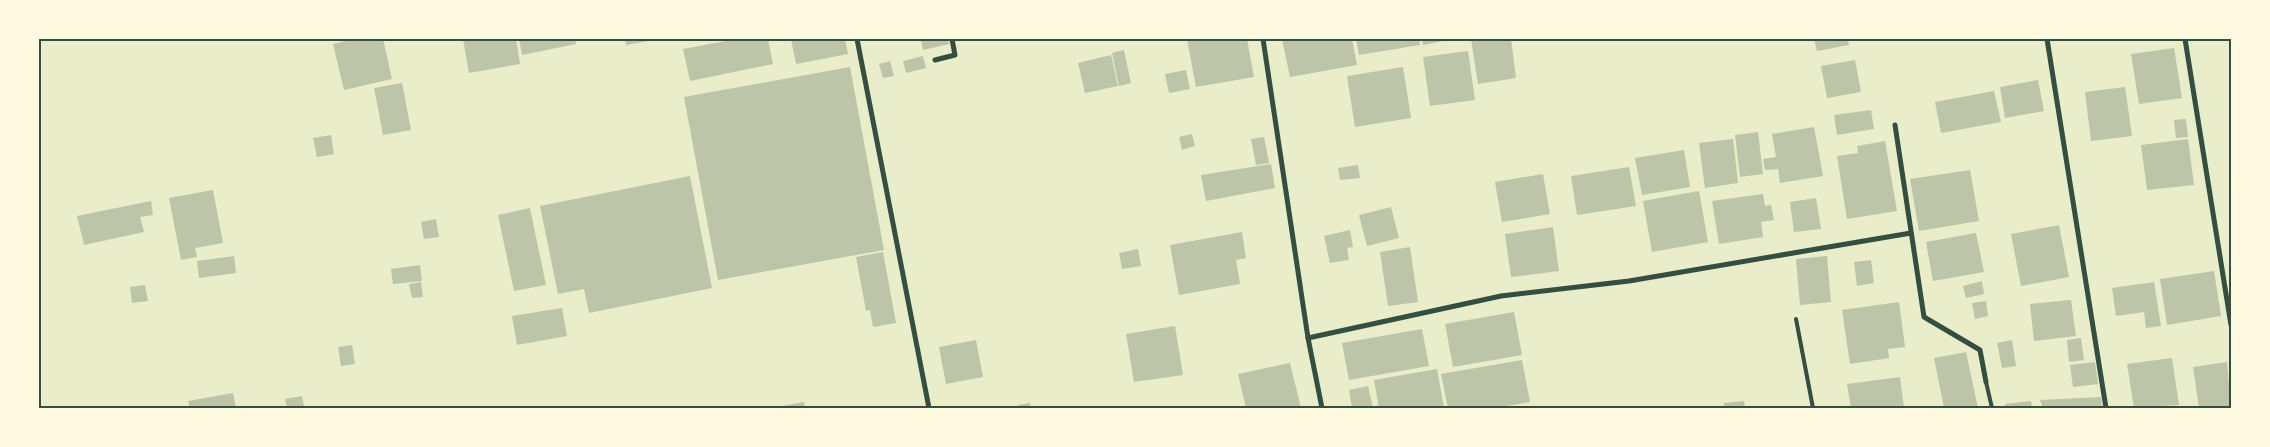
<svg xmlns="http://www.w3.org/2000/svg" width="2270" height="447" viewBox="0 0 2270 447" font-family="'Crimson Pro',serif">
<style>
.building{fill:#bcc5a7}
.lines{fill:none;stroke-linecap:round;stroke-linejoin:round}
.service{stroke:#344e41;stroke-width:4}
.minor{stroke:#344e41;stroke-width:5}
.neatline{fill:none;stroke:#344e41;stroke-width:2}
</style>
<rect width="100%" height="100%" fill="#e9edc9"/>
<g class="building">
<polygon points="355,39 383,39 392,79 344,90 333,44"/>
<polygon points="463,39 516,39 520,64 469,73"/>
<polygon points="519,39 575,39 576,44 522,55"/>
<polygon points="625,39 653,39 654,40 626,45"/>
<polygon points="737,39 768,39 773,64 690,81 683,49"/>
<polygon points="791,39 845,39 848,54 796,64"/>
<polygon points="921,39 948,39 949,44 923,50"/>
<polygon points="1187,39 1247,39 1254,77 1196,87"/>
<polygon points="1282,39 1352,39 1357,65 1290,77"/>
<polygon points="1356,39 1419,39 1420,45 1359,55"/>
<polygon points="1422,39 1448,39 1448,40 1423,45"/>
<polygon points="1471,39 1511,39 1516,78 1478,84"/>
<polygon points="1814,39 1848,39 1849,45 1817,51"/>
<polygon points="2174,48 2182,98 2139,104 2131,54"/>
<polygon points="1124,50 1131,83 1119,86 1112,53"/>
<polygon points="1468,51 1475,100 1430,106 1423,57"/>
<polygon points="1111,55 1118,86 1085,93 1078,63"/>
<polygon points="923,56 926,68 906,73 903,61"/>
<polygon points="1855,60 1861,92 1827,98 1821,66"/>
<polygon points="890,61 894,76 883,78 879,64"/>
<polygon points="850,67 884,250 718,280 684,97"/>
<polygon points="1403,67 1411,118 1355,127 1347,76"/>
<polygon points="1186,70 1190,89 1169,93 1165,74"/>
<polygon points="2038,80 2044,111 2005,118 2000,87"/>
<polygon points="402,83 411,130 383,135 374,88"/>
<polygon points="2125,87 2132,136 2091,141 2085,92"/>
<polygon points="1994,91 2001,122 1941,133 1935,102"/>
<polygon points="1871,110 1874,129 1837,135 1834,115"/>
<polygon points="2186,119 2188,137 2176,138 2174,120"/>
<polygon points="1814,127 1823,176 1780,183 1778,169 1765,170 1763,159 1776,157 1772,134"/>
<polygon points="1758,132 1763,174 1740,177 1735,135"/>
<polygon points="1192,134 1195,146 1182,150 1179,137"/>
<polygon points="331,135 334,154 317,157 313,138"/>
<polygon points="1264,137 1269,163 1256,165 1251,139"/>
<polygon points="1733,139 1738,183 1705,188 1699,143"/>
<polygon points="2188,139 2194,185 2147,190 2141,145"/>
<polygon points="1885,141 1897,211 1847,219 1837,156 1858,153 1857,146"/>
<polygon points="1684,150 1690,187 1642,195 1635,158"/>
<polygon points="1271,164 1275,188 1206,201 1201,175"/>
<polygon points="1358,165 1360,178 1340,180 1338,168"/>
<polygon points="1629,167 1636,206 1577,215 1571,176"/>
<polygon points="1970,170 1979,221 1919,231 1910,179"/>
<polygon points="1543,174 1550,214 1502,222 1495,182"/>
<polygon points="690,176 712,288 589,313 584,289 558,294 540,206"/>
<polygon points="213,190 223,243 195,248 197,257 181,260 169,198"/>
<polygon points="1699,191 1708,242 1652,252 1643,201"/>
<polygon points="1763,194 1765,206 1771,205 1774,220 1761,222 1763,237 1719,244 1712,201"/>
<polygon points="1816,198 1821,229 1794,232 1790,202"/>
<polygon points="151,201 153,215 140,217 144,232 84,245 77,216"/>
<polygon points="1391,207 1399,238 1367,246 1359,215"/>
<polygon points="530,208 546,285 514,291 498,215"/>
<polygon points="436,219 439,237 424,239 421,222"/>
<polygon points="2059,225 2069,277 2021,286 2011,234"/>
<polygon points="1553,227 1559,271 1511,277 1505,234"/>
<polygon points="1350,230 1353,247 1347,248 1349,260 1330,263 1324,236"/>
<polygon points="1242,232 1246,258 1236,260 1240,284 1179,295 1170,245"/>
<polygon points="1976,233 1984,272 1933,281 1926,242"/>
<polygon points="1410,247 1418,302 1388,306 1380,252"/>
<polygon points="1138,249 1141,266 1122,269 1119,253"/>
<polygon points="883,252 896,323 873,327 870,310 866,311 856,257"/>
<polygon points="234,256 236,273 199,278 197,261"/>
<polygon points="1827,256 1831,302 1800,305 1796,259"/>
<polygon points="1871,260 1874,283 1857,286 1854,262"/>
<polygon points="420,265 422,281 393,284 391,269"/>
<polygon points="2214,271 2221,316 2167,325 2160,279"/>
<polygon points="1982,281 1984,294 1966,298 1963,286"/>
<polygon points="421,282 423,297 412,298 409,284"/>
<polygon points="2154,282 2161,326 2146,328 2144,312 2116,316 2112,288"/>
<polygon points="145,285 148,301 132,303 130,287"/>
<polygon points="2071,300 2076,336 2034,341 2030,304"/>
<polygon points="1986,301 1988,316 1975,319 1972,303"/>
<polygon points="1899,302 1905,347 1888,349 1889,358 1850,364 1842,310"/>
<polygon points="562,308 567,336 517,345 512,316"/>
<polygon points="1514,312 1522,355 1453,367 1445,324"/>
<polygon points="1175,326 1183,375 1134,382 1126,334"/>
<polygon points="1422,329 1429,366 1349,380 1342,343"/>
<polygon points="2081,338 2084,360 2069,362 2067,340"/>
<polygon points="976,340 983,377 946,384 939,347"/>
<polygon points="2012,340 2016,366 2002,368 1997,343"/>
<polygon points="352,345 355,364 341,366 338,347"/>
<polygon points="1966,352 1978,408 1944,408 1934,358"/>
<polygon points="2172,358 2179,405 2134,408 2127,364"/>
<polygon points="1522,360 1530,402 1495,408 1448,408 1441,374"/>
<polygon points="2095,362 2098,384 2073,387 2070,365"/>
<polygon points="2227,362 2231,408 2199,408 2193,367"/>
<polygon points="1290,363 1301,408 1246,408 1238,374"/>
<polygon points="1437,369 1444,408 1379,408 1374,380"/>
<polygon points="1900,377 1904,408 1851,408 1847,384"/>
<polygon points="1368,386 1373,408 1352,408 1349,390"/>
<polygon points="233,393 236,408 190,408 188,401"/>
<polygon points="302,396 304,406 287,408 285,399"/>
<polygon points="2101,397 2102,408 2043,408 2040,400"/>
<polygon points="1744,401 1745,408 1724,408 1724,403"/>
<polygon points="2031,401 2032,408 2005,408 2005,404"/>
<polygon points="804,402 805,408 777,408 777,407"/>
<polygon points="1030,403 1030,408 1018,408 1018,405"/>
</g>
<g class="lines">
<g class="service">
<polyline points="1796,319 1813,408"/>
<polyline points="1986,382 1992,408"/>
</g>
<g class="minor">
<polyline points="857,39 929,408"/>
<polyline points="1263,39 1308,338 1322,408"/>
<polyline points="2047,39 2106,408"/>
<polyline points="2185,39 2231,325"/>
<polyline points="935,60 955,55 952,39"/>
<polyline points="1895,125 1924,317 1980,350 1986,382"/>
<polyline points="1308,338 1501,296 1629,281 1911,233"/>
</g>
</g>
<rect width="2270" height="447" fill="none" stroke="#fefae0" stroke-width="80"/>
<rect x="40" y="40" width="2190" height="367" class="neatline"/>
</svg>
